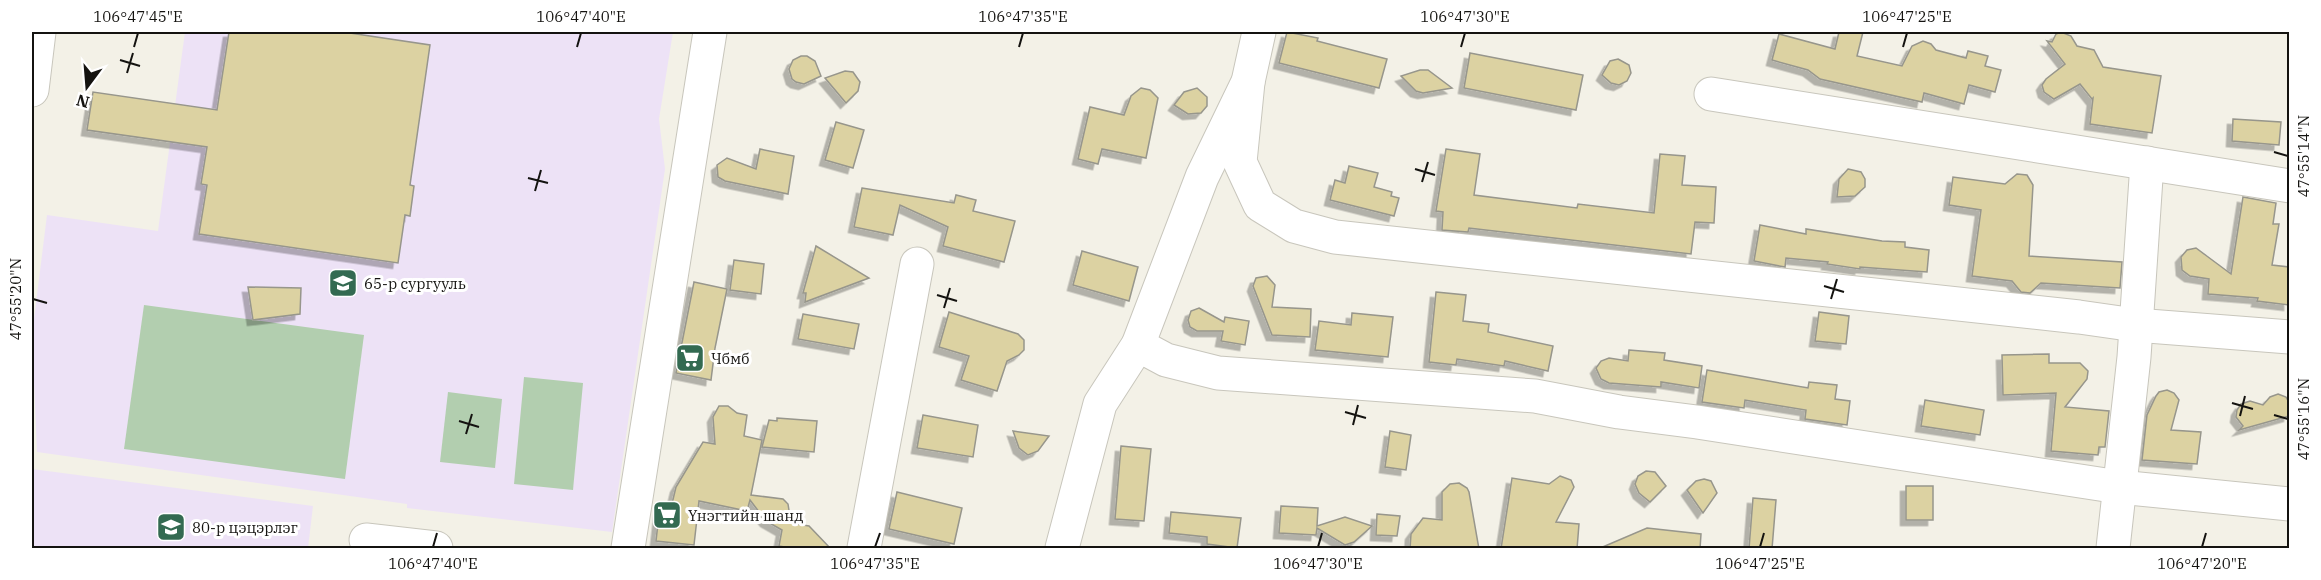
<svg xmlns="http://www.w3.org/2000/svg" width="2321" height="580" viewBox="0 0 2321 580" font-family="'IBM Plex Serif',serif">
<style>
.education{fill:#ede2f6}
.green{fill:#b2ceaf}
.building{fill:#dcd2a2;stroke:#97968c;stroke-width:1.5;filter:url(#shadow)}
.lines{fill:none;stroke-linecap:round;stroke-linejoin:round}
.minor-casing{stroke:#c8c6bc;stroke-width:35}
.minor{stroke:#fff;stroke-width:33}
.ticks{fill:none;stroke:#141310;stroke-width:2}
.labels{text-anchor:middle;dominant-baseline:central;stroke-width:6;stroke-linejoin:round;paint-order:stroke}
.poi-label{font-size:15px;fill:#141310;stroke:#fff;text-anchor:start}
.neatline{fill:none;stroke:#141310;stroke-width:2}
.ticks-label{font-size:15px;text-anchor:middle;fill:#141310}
</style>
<defs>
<filter id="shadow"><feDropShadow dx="-5.5" dy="5.5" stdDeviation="0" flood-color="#0004"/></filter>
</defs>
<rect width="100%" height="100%" fill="#f3f1e7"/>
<g class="education">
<polygon points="185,32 673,32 659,119 665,169 612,532 407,508 407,504 37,452 32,335 47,215 158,231"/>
<polygon points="32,469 313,506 308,548 32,548"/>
</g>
<g class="green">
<polygon points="144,305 364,335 345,479 124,449"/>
<polygon points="524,377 583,383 573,490 514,484"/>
<polygon points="448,392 502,399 495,468 440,462"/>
</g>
<g class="building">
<polygon points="229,32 343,32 430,45 410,185 414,186 410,216 405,215 398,263 199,234 207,185 201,184 207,147 87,130 93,92 217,110"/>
<polygon points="1287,32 1318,38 1317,41 1387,59 1379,88 1279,63"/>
<polygon points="1839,32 1863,32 1857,56 1902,66 1912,46 1923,41 1931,44 1936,50 1966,58 1968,51 1988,56 1985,66 2001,70 1995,92 1969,85 1964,104 1924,93 1922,102 1820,79 1808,70 1772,60 1779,34 1835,49"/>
<polygon points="2061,32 2071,36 2077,46 2094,50 2103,67 2161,76 2152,133 2090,124 2093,98 2092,99 2080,84 2054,99 2044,92 2042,85 2046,79 2065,64 2047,41 2052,42 2056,34"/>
<polygon points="1470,53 1583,75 1576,110 1464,88"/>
<polygon points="801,56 807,56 815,61 821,76 804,84 796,82 792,79 789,69 793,60"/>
<polygon points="1618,59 1629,65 1631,73 1627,81 1619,85 1611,83 1602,75 1610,61"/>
<polygon points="1420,70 1428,70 1452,88 1423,93 1416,91 1401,76"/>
<polygon points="845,71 853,72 860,82 858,91 846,103 825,78"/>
<polygon points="1141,88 1150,90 1158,98 1146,158 1102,149 1098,164 1078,159 1090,107 1124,115 1131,96"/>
<polygon points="1197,88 1207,97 1207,106 1201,113 1188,114 1174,105 1184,92"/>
<polygon points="2233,119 2281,122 2279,145 2232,141"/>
<polygon points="836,122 864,130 853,168 825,160"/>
<polygon points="760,149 794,156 788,194 725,181 718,177 717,165 727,158 756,169"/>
<polygon points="1446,149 1480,154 1474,195 1577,208 1578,204 1654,213 1660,154 1685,156 1682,185 1716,187 1714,223 1695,222 1691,254 1469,228 1468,232 1442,230 1443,212 1436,211"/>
<polygon points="1349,166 1378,173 1374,187 1392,192 1391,196 1399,198 1394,216 1330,200 1335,180 1345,183"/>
<polygon points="1848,169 1861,172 1865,179 1865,187 1855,196 1837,197 1839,179"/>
<polygon points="2017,174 2027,175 2033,185 2029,256 2122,262 2120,288 2041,283 2030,293 2021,292 2012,281 1972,276 1981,210 1949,205 1953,177 2005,184"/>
<polygon points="862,188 954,203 956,195 976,200 973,211 1015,221 1004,262 943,246 948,227 900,205 893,235 854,227"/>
<polygon points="2243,197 2276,203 2273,224 2279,224 2272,265 2289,267 2289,305 2257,301 2258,298 2208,294 2209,279 2190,276 2182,270 2181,257 2187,250 2196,248 2231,274"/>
<polygon points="1760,225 1806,234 1806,229 1882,241 1905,242 1905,247 1929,250 1927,272 1860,267 1860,269 1827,264 1828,262 1786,258 1785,267 1754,261"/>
<polygon points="816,246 869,278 805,302 806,293 803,293"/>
<polygon points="1082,251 1138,267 1129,301 1073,285"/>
<polygon points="734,260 764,264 761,294 730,290"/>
<polygon points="1267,276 1275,285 1272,307 1311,309 1310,337 1272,335 1253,286 1256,278"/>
<polygon points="694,282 727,289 715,348 711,380 676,373"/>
<polygon points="248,287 301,288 300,314 253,320"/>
<polygon points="1436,292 1466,295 1463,321 1489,324 1488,332 1553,346 1548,371 1505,361 1504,366 1457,359 1456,365 1429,362"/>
<polygon points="1199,308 1224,322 1225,317 1249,321 1245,345 1221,341 1223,331 1197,331 1190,327 1188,320 1191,311"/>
<polygon points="949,312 1018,334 1024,340 1024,350 1019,355 1007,361 997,391 961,380 969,356 939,347"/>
<polygon points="1819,312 1849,316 1846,344 1815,341"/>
<polygon points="1352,313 1393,317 1388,357 1315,350 1319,321 1351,325"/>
<polygon points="803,314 859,324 854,349 798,339"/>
<polygon points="1629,350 1665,353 1664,360 1702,366 1699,388 1661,382 1661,387 1609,383 1601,379 1596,368 1601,361 1609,358 1628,361"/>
<polygon points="2049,354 2049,363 2080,363 2088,371 2087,379 2065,407 2109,411 2105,447 2099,447 2098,455 2051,451 2056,393 2003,395 2002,355"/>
<polygon points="1707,370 1808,388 1809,382 1837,385 1835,399 1850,401 1847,425 1805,419 1806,410 1745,400 1744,408 1702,402"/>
<polygon points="2167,390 2174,393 2179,400 2171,430 2201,432 2197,464 2142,460 2147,415 2156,396 2159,392"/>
<polygon points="2278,394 2286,397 2289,402 2289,416 2239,430 2243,426 2236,417 2237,410 2241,404 2250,401 2263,405 2270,397"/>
<polygon points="1925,400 1984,410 1980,435 1921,426"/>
<polygon points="719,406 728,406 737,413 747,415 744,436 762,440 751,495 783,499 788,504 791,523 809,526 831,549 795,549 779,546 782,530 766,521 750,500 747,511 699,501 694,545 656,541 660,506 671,508 676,487 703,442 715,444 713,417"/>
<polygon points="923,415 978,425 973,457 917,448"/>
<polygon points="777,418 817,421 814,452 762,447 769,420 777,421"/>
<polygon points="1013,431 1049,436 1038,451 1028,455 1019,448"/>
<polygon points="1390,431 1411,435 1406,470 1385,467"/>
<polygon points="1121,446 1151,449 1144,521 1115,519"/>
<polygon points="1646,471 1655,472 1666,486 1650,502 1639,493 1635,484 1638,476"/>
<polygon points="1560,476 1571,480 1574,487 1556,522 1579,524 1577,549 1501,549 1512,478 1549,484"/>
<polygon points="1704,479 1711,481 1717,493 1703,513 1687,490 1696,481"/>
<polygon points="1459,483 1467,488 1469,492 1479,549 1410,549 1411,534 1423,518 1442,520 1442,492 1450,484"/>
<rect x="1906" y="486" width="27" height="34"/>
<polygon points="897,492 962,508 954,544 889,529"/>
<polygon points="1753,498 1776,500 1772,549 1749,549"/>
<polygon points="1281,506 1318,508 1317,526 1345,517 1372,526 1354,542 1345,545 1317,528 1316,535 1279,533"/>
<polygon points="1171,512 1241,518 1237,548 1207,544 1207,537 1169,533"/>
<polygon points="1377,514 1400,516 1397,536 1376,535"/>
<polygon points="1647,528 1701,534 1700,549 1598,549"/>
</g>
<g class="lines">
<g class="minor-casing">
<g id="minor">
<polyline points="1248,82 1240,162 1260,205 1294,226 1335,237 2079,317 2135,325 2290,337"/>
<polyline points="32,90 39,32"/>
<polyline points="1711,94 2290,186"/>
<polyline points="1138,345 1166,360 1218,373 1535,396 1619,412 1697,422 2119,487 2290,504"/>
<polyline points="366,540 436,548"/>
<polyline points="628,548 710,32"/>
<polyline points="864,548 917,264"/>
<polyline points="1062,548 1100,404 1138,345 1202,177 1248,82 1259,32"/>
<polyline points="2113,548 2134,357 2147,163"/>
</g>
</g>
<use href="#minor" class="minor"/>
</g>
<path class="ticks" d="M 134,47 L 138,33M 577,47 L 581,33M 1019,47 L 1023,33M 1461,47 L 1465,33M 1903,47 L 1907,33M 120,60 L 140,66M 127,73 L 133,53M 2274,152 L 2288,156M 1415,169 L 1435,175M 528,178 L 548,183M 1422,182 L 1428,162M 535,191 L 541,170M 1824,286 L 1844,292M 937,295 L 957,301M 33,299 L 47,303M 1831,299 L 1837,279M 944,308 L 950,288M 2232,403 L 2253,409M 1345,412 L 1366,418M 2274,415 L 2288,419M 2240,416 L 2245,396M 459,421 L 479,427M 1353,425 L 1358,405M 466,434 L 472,414M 433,547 L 437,533M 875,547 L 880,533M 1318,547 L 1322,533M 1760,547 L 1764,533M 2202,547 L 2206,533"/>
<defs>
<g id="school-square" transform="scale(1.5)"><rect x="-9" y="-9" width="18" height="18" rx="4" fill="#336a51" stroke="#fff"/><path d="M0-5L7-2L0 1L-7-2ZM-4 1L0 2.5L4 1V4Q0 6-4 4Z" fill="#fff"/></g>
<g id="supermarket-square" transform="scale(1.5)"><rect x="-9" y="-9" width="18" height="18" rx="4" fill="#336a51" stroke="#fff"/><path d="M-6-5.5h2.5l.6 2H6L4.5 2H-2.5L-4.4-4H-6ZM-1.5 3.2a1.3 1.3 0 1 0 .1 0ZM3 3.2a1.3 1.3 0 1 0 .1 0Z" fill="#fff"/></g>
</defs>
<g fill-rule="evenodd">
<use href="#school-square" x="343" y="283"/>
<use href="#supermarket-square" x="690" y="358"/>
<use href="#supermarket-square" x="667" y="515"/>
<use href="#school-square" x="171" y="527"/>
</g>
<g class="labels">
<g class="poi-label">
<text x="364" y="283">65-р сургууль</text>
<text x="711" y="358">Чбмб</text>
<text x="688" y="515">Үнэгтийн шанд</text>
<text x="192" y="527">80-р цэцэрлэг</text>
</g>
</g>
<rect width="2321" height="580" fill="none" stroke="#ffffff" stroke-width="66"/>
<g transform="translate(87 87) rotate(196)" stroke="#ffffff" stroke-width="4.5" paint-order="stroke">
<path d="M0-4.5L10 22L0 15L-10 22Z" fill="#141310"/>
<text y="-9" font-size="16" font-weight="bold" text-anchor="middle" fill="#141310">N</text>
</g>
<rect x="33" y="33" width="2255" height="514" class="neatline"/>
<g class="ticks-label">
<text x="138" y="22">106°47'45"E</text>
<text x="581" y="22">106°47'40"E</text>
<text x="1023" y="22">106°47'35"E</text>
<text x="1465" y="22">106°47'30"E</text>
<text x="1907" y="22">106°47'25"E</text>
<text transform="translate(2304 156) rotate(-90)" y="5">47°55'14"N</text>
<text transform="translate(16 299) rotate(-90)" y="5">47°55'20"N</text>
<text transform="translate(2304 419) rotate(-90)" y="5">47°55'16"N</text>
<text x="433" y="569">106°47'40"E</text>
<text x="875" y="569">106°47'35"E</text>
<text x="1318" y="569">106°47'30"E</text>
<text x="1760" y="569">106°47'25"E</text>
<text x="2202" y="569">106°47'20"E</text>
</g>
</svg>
